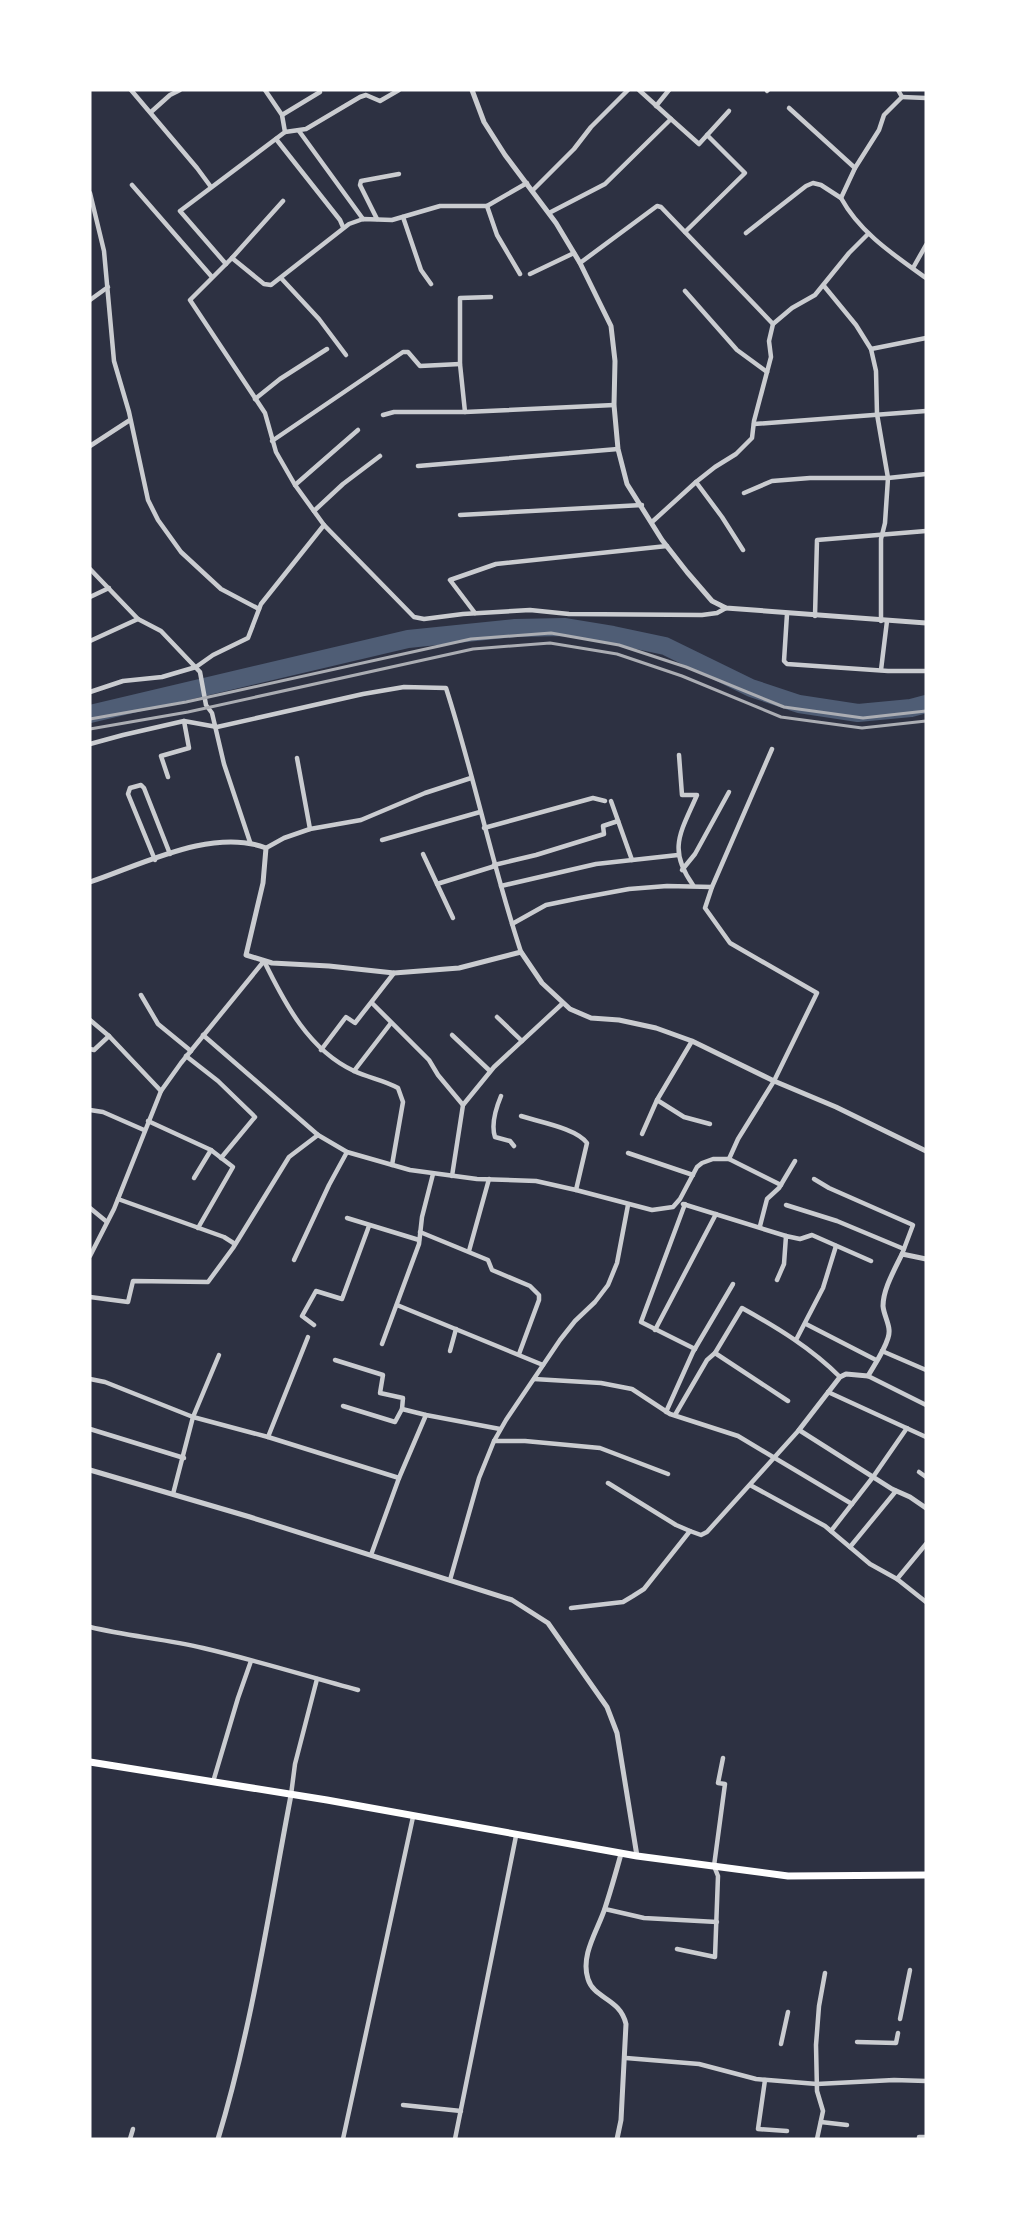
<svg xmlns="http://www.w3.org/2000/svg" width="1016" height="2229" viewBox="0 0 1016 2229" font-family="'Fira Sans Condensed',sans-serif">
<style>
.lines{fill:none;stroke-linecap:round;stroke-linejoin:round}
.river{stroke:#4f5d75;stroke-width:18}
.minor{stroke:#caccd0;stroke-width:4.5}
.tertiary{stroke:#caccd0;stroke-width:5}
.primary{stroke:#fff;stroke-width:7}
.rail{stroke:#abadb3;stroke-width:3}
</style>
<rect width="100%" height="100%" fill="#2d3142"/>
<g class="lines">
<polyline class="river" points="90,714 408,639 515,628 564,627 613,635 665,646 751,688 799,704 858,713 911,708 926,704"/>
<g class="minor">
<polyline points="131,90 197,168 211,187"/>
<path d="M 898,90 L 902,97 L 884,115 L 879,130 L 855,168 L 841,198 C 860,233 894,255 926,278"/>
<polyline points="767,91 768,90"/>
<polyline points="902,97 926,98"/>
<polyline points="656,106 669,90"/>
<polyline points="789,108 855,168"/>
<polyline points="151,112 170,95 180,90"/>
<polyline points="282,115 320,92 319,90"/>
<polyline points="671,119 699,144 729,111"/>
<polyline points="299,131 363,219"/>
<polyline points="285,132 306,129 360,97 366,95 380,101 399,90"/>
<polyline points="276,139 340,220 343,227"/>
<polyline points="132,185 212,277"/>
<polyline points="533,190 574,149 591,127 628,90"/>
<polyline points="90,193 104,251 114,361 129,412 148,500 158,520 181,552 221,589 259,609"/>
<polyline points="283,201 232,258 190,300 265,413 276,452 295,485 324,525 414,617 424,619 463,614 530,610 569,614 702,615 717,613 726,608"/>
<polyline points="487,206 497,235 520,274"/>
<polyline points="549,213 605,184 671,119 639,90"/>
<polyline points="403,217 421,270 431,284"/>
<polyline points="377,219 360,185 361,181 399,174"/>
<polyline points="685,232 745,173 707,135"/>
<polyline points="746,233 806,186 813,183 821,185 841,198"/>
<polyline points="232,258 264,284 271,285 349,224 363,219 392,220 440,206 487,206 527,183"/>
<polyline points="580,263 657,206 661,207 773,324"/>
<polyline points="226,264 180,211 285,132 282,115 265,90"/>
<polyline points="913,268 926,245"/>
<polyline points="530,274 574,253"/>
<polyline points="281,278 319,319 346,355"/>
<polyline points="824,286 856,325 871,349 876,371 877,414 888,478 885,523 881,539 881,621"/>
<polyline points="685,291 737,350 767,372"/>
<polyline points="90,300 108,287"/>
<polyline points="871,349 926,338"/>
<polyline points="255,399 280,379 327,349"/>
<polyline points="465,412 460,364 460,298 491,297"/>
<polyline points="383,415 394,412 465,412 614,405"/>
<polyline points="754,424 926,411"/>
<polyline points="272,441 403,352 408,352 420,366 460,364"/>
<polyline points="90,446 130,420"/>
<polyline points="418,466 618,449"/>
<polyline points="696,482 722,517 743,550"/>
<polyline points="295,485 358,430"/>
<polyline points="744,493 772,481 810,478 888,478 926,474"/>
<polyline points="314,511 343,484 380,456"/>
<polyline points="460,515 642,505"/>
<polyline points="652,522 696,482 715,467 736,454 752,438 754,421 771,357 769,341 773,324 792,308 815,295 849,253 868,234"/>
<polyline points="90,569 138,619 161,631 200,672 206,705 212,713 224,764 250,842"/>
<polyline points="90,597 109,588"/>
<polyline points="475,613 450,580 496,564 667,546"/>
<polyline points="787,614 784,661 787,664 888,671 926,671"/>
<polyline points="815,616 817,540 926,531"/>
<polyline points="90,641 138,619"/>
<polyline points="881,670 887,621"/>
<polyline points="90,692 123,681 162,677 196,667 213,655 248,638 261,604 324,525"/>
<path d="M 90,744 L 123,735 L 184,721 L 217,727 L 363,694 L 404,687 L 446,688 C 474,775 492,865 521,952"/>
<path d="M 679,755 L 682,795 L 697,795 C 681,832 667,849 693,885"/>
<polyline points="297,758 310,829"/>
<polyline points="168,777 161,756 189,748 184,721"/>
<polyline points="611,801 632,860"/>
<polyline points="484,828 593,798 605,801"/>
<polyline points="382,840 480,812"/>
<polyline points="266,848 284,838 310,829 361,820 425,793 471,778"/>
<polyline points="423,854 453,918"/>
<polyline points="155,860 128,794 130,788 141,785 144,788 170,854"/>
<polyline points="494,865 536,855 604,834 603,826 618,821"/>
<polyline points="682,870 695,854 729,792"/>
<polyline points="437,884 495,866"/>
<polyline points="501,886 596,864 678,855"/>
<polyline points="512,924 546,905 580,898 629,889 667,886 712,887"/>
<polyline points="141,995 158,1024 191,1051"/>
<polyline points="372,1003 429,1060 438,1075 463,1105"/>
<polyline points="497,1017 522,1041"/>
<polyline points="90,1020 109,1036 161,1091"/>
<polyline points="203,1035 318,1135 347,1152 410,1170 477,1179 536,1181 576,1190 652,1210 673,1207 680,1199 697,1167 702,1163 713,1159 729,1159 781,1185"/>
<polyline points="452,1035 490,1071"/>
<polyline points="90,1049 94,1050 109,1036"/>
<polyline points="321,1050 346,1017 355,1023 394,973"/>
<polyline points="186,1056 218,1081 255,1117 221,1158"/>
<polyline points="354,1071 391,1023"/>
<path d="M 501,1096 C 496,1108 491,1125 495,1137 L 510,1141 L 514,1146"/>
<polyline points="657,1100 684,1117 710,1124"/>
<polyline points="90,1110 103,1112 144,1130"/>
<path d="M 521,1116 C 539,1122 576,1128 587,1143 L 576,1190"/>
<polyline points="148,1121 211,1150 233,1167 198,1228"/>
<polyline points="642,1134 657,1100 692,1041"/>
<polyline points="628,1153 693,1175"/>
<polyline points="729,1159 738,1139 774,1081 817,993 730,943 705,908 712,887 772,749"/>
<polyline points="452,1176 463,1105 494,1067 563,1003"/>
<polyline points="194,1178 211,1150"/>
<polyline points="814,1179 829,1188 913,1225 902,1254"/>
<polyline points="118,1199 224,1237 235,1244"/>
<polyline points="683,1204 786,1236"/>
<polyline points="685,1204 641,1322 695,1349"/>
<polyline points="786,1205 837,1221 904,1249"/>
<polyline points="90,1208 107,1222"/>
<polyline points="347,1218 419,1240"/>
<polyline points="760,1226 767,1199 779,1188 795,1161"/>
<polyline points="420,1232 488,1260 492,1270 530,1286 539,1295 539,1300 519,1354"/>
<polyline points="469,1251 489,1179"/>
<path d="M 90,1256 L 114,1209 L 161,1091 L 181,1063 L 264,961 C 285,1004 309,1050 354,1071 C 369,1078 384,1080 398,1088 L 403,1102 L 392,1165"/>
<polyline points="294,1260 329,1185 347,1152"/>
<polyline points="777,1280 784,1264 786,1236 800,1239 812,1235 871,1261"/>
<polyline points="90,1297 128,1302 133,1281 208,1282 233,1248 289,1157 318,1135"/>
<polyline points="397,1305 543,1365"/>
<polyline points="806,1324 876,1360"/>
<polyline points="314,1325 302,1316 316,1291 342,1299 369,1226"/>
<polyline points="655,1330 716,1214"/>
<polyline points="308,1337 268,1437 399,1478"/>
<polyline points="796,1340 823,1288 836,1246"/>
<polyline points="382,1344 419,1244 422,1217 433,1174"/>
<polyline points="450,1351 456,1329"/>
<polyline points="882,1351 926,1370"/>
<polyline points="335,1360 383,1375 380,1393 403,1398 402,1409 395,1422 343,1406"/>
<polyline points="868,1376 926,1405"/>
<polyline points="90,1379 105,1382 193,1417 268,1437"/>
<polyline points="534,1379 601,1383 632,1389 670,1414 738,1436 852,1504"/>
<polyline points="828,1392 926,1437"/>
<path d="M 788,1401 L 715,1353 L 742,1308 C 778,1328 811,1348 840,1377"/>
<polyline points="402,1409 426,1415 500,1429"/>
<polyline points="666,1412 693,1352 733,1284"/>
<polyline points="675,1415 707,1360 715,1353"/>
<polyline points="90,1429 184,1458"/>
<polyline points="494,1441 525,1441 600,1448 668,1474"/>
<polyline points="919,1472 926,1477"/>
<polyline points="608,1483 676,1525 690,1531"/>
<polyline points="750,1485 825,1526 870,1564 897,1579 926,1602"/>
<polyline points="173,1494 193,1417 219,1355"/>
<polyline points="831,1531 873,1477 907,1428"/>
<polyline points="850,1547 896,1491"/>
<polyline points="371,1555 399,1478 426,1415"/>
<polyline points="897,1579 926,1544"/>
<polyline points="450,1580 479,1478 494,1441 506,1420 560,1340 575,1321 595,1302 608,1285 617,1263 628,1205"/>
<polyline points="571,1608 623,1602 633,1596 644,1589 690,1531 701,1535 707,1532 799,1430"/>
<path d="M 90,1627 C 127,1636 165,1639 203,1648 C 255,1660 306,1676 358,1690"/>
<polyline points="213,1782 238,1698 251,1661"/>
<polyline points="291,1795 295,1764 317,1679"/>
<polyline points="605,1909 644,1918 717,1922"/>
<polyline points="677,1949 715,1957 718,1876 714,1866 725,1784 718,1783 723,1758"/>
<polyline points="900,2019 910,1970"/>
<polyline points="857,2042 896,2043 898,2033"/>
<polyline points="781,2044 788,2012"/>
<polyline points="626,2058 699,2064 756,2079 817,2084 894,2080 926,2081"/>
<polyline points="765,2080 758,2129 787,2131"/>
<polyline points="403,2105 461,2111"/>
<polyline points="821,2122 847,2125"/>
<polyline points="130,2139 133,2129"/>
<polyline points="343,2139 413,1817"/>
<polyline points="455,2139 516,1836"/>
<polyline points="817,2139 823,2111 817,2091 816,2045 819,2006 825,1973"/>
<polyline points="919,2139 919,2137 926,2137"/>
</g>
<g class="tertiary">
<polyline points="472,90 484,122 505,155 556,223 580,263 611,326 615,361 614,405 618,449 627,484 662,540 687,572 712,601 726,608 926,623"/>
<path d="M 90,882 C 141,865 213,827 266,848 L 263,883 L 246,955 L 272,963 L 329,966 L 394,973 L 459,968 L 521,952 L 542,983 L 570,1009 L 591,1018 L 619,1020 L 656,1028 L 692,1041 L 774,1081 L 836,1107 L 926,1151"/>
<path d="M 926,1259 L 902,1254 C 895,1269 883,1289 883,1306 C 884,1317 892,1327 888,1338 C 884,1351 875,1364 868,1376 L 846,1374 L 840,1377 L 799,1430 L 892,1489 L 910,1497 L 926,1508"/>
<polyline points="90,1470 250,1517 512,1600 548,1623 607,1707 617,1733 637,1856"/>
<path d="M 218,2139 C 252,2027 269,1910 291,1795"/>
<path d="M 617,2139 L 621,2120 L 626,2024 C 620,1998 594,1999 588,1979 C 580,1955 598,1930 605,1908 C 611,1890 616,1872 621,1854"/>
</g>
<polyline class="primary" points="90,1762 327,1800 637,1856 788,1876 926,1875"/>
<g class="rail">
<polyline points="90,719 186,702 471,639 551,633 619,645 686,667 784,707 863,718 926,711"/>
<polyline points="90,729 188,712 473,649 550,643 617,654 682,676 781,717 862,728 926,721"/>
</g>
</g>
<rect width="1016" height="2229" fill="none" stroke="#ffffff" stroke-width="183"/>
</svg>
